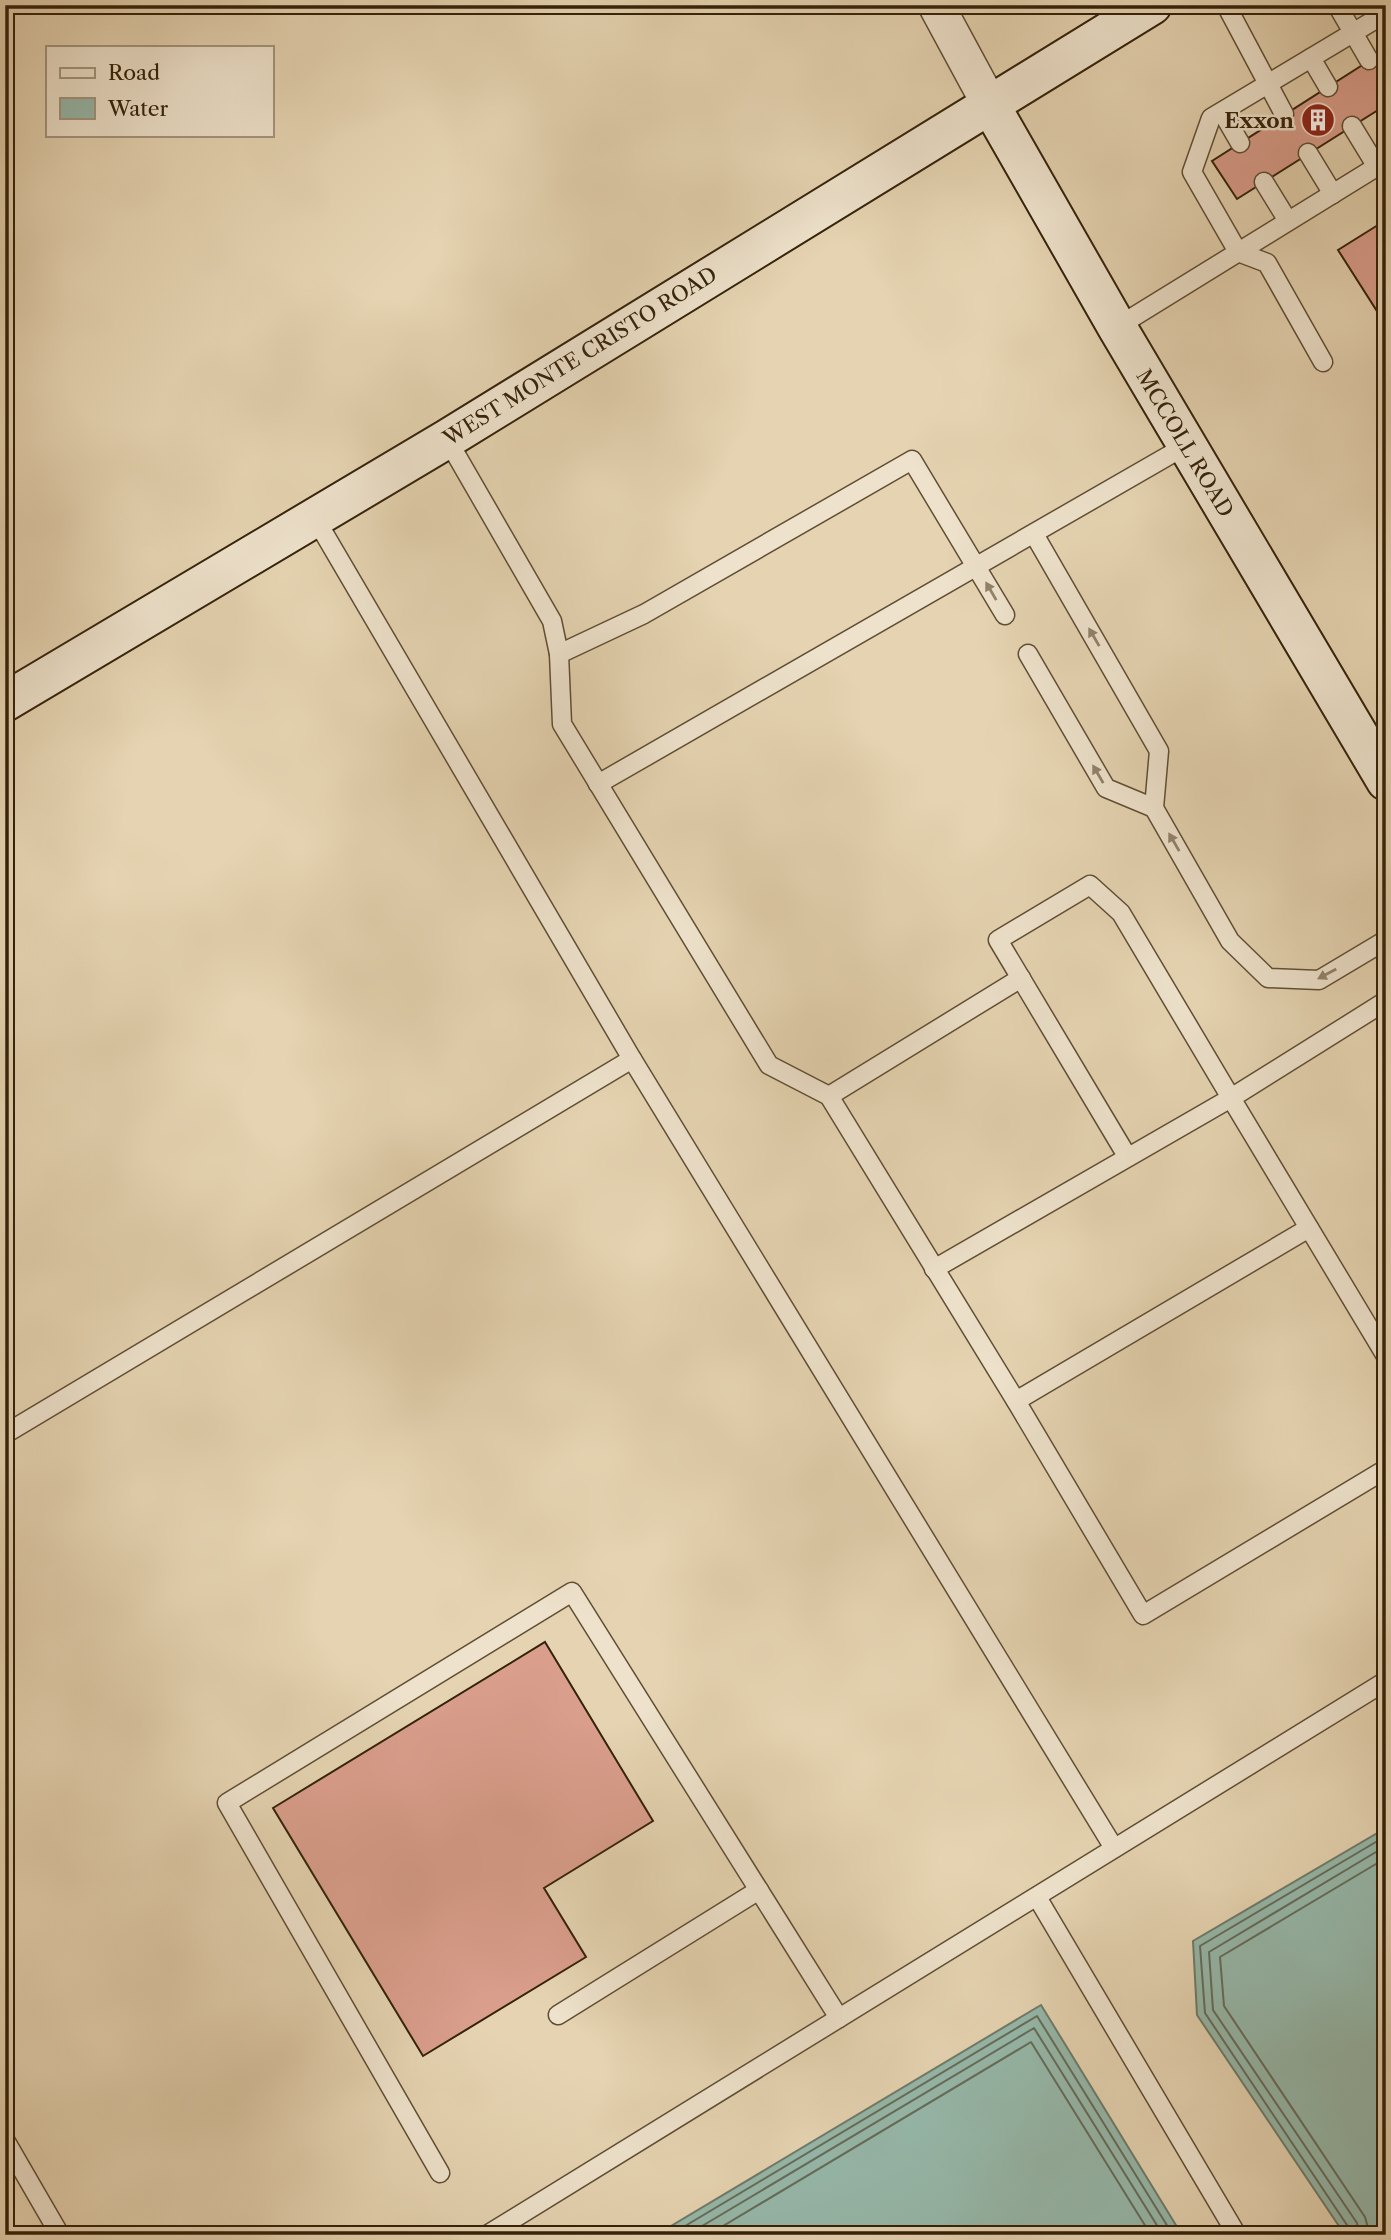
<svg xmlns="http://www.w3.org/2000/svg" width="1391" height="2240" viewBox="0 0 1391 2240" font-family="'Libre Caslon Text',serif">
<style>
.water{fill:#96b8aa;stroke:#6f7c6a;stroke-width:2}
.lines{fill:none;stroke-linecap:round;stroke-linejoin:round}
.shore{stroke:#656d5a;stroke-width:2}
.building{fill:#da9e8c;stroke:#34220a;stroke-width:2}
.lane-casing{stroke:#604e34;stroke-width:21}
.street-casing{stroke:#604e34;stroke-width:38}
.secondary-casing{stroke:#34220a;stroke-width:42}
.lane{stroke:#eee2cc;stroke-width:18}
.street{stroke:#eee2cc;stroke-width:35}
.secondary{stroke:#eee2cc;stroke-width:38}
.oneway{fill:#91826b}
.labels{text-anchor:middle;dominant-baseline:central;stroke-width:5;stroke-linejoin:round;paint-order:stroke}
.poi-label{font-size:21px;font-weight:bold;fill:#34220a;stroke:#eee2cc;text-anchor:end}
.street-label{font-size:21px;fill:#34220a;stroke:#eee2cc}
</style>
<rect width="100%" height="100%" fill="#e5d3b1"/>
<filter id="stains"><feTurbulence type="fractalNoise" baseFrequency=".00286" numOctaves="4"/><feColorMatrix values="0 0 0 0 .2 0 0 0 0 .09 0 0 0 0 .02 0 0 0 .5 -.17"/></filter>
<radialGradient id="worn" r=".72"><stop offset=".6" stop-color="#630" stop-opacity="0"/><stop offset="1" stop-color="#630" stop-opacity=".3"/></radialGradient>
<g class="water">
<polygon points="1386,1828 1386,2235 1345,2235 1197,2015 1193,1941"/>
<polygon points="1041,2005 1182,2235 656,2235"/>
</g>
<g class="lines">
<g class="shore">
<polyline points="670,2235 1037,2016 1173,2235"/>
<polyline points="687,2235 1034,2028 1163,2235"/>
<polyline points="708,2235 1031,2042 1151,2235"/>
<polyline points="1351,2235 1349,2228 1205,2013 1200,1946 1386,1836"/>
<polyline points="1359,2235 1357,2223 1213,2010 1209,1952 1386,1846"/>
<polyline points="1370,2235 1365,2217 1224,2006 1220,1957 1386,1858"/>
</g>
</g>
<g class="building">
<polygon points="1386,50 1386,105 1237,199 1212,161"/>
<polygon points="1386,220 1386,316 1382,319 1338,250"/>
<polygon points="545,1642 653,1821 544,1888 586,1957 423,2056 273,1808"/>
</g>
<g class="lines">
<g class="lane-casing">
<g id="lane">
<polyline points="1226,5 1284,114"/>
<polyline points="1337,5 1369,60"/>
<polyline points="1311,58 1328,87"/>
<polyline points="1222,112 1240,143"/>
<polyline points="1352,126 1377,167"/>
<polyline points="1308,153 1333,194"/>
<polyline points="1264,182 1288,221"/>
<polyline points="1117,327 1386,161"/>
<polyline points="1323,362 1267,263 1238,252 1192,172 1211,118 1386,13"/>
<polyline points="447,439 552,621 559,654 562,724 769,1065 829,1096 1016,1401 1143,1615 1386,1469"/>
<polyline points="1034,534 1159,751 1154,808 1230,941 1268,978 1319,980 1386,940"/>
<polyline points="559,654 644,614 912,460 1005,615"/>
<polyline points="1028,654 1106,788 1154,808"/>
<polyline points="598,784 1187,445"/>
<polyline points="1386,1001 1231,1098 1386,1356"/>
<polyline points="632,1059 1114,1848"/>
<polyline points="829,1096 1021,978"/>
<polyline points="934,1269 1231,1098 1121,913 1090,885 998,940 1127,1156"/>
<polyline points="1016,1401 1309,1228"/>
<polyline points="5,1434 632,1059 315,518"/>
<polyline points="1037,1897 1237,2235"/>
<polyline points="558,2015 759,1890"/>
<polyline points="5,2140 60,2235"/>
<polyline points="440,2173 227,1803 572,1592 839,2018"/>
<polyline points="487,2235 1386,1681"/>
</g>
</g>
<g class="street-casing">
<polyline id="street" points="936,5 989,103"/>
</g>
<g class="secondary-casing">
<g id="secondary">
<polyline points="989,103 1117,327 1386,781"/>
<polyline points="5,702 447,439 1152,5"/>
</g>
</g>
<use href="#lane" class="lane"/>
<use href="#street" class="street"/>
<use href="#secondary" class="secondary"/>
</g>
<defs><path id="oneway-solid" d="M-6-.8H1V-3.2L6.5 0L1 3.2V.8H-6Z" transform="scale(1.75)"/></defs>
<g class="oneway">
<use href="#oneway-solid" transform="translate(991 591) rotate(-120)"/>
<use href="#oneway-solid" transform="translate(1094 637) rotate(-120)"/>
<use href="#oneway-solid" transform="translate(1098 774) rotate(-120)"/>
<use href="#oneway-solid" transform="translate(1174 842) rotate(-120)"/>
<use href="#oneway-solid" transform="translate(1327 974) rotate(152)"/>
</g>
<defs>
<g id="building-disc" transform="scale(1.75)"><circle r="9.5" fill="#8f2418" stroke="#eee2cc"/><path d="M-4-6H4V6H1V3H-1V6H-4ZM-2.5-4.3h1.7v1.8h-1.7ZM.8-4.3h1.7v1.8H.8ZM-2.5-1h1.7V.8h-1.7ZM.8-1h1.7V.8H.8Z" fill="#fff"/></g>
</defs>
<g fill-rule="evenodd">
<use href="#building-disc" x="1318" y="120"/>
</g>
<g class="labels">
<g class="poi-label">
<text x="1294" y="120">Exxon</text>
</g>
<g class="street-label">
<text transform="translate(580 356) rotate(-32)">WEST MONTE CRISTO ROAD</text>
<text transform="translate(1185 443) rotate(59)">MCCOLL ROAD</text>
</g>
</g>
<rect width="1391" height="2240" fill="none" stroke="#e5d3b1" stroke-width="28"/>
<rect x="7" y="7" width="1377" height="2226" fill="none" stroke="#34220a" stroke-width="3.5"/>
<rect x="14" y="14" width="1363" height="2212" fill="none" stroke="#34220a" stroke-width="2"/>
<rect x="46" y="46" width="228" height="91" fill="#eee2cc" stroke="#a4957e" stroke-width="2"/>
<rect x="60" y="68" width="35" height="10" fill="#eee2cc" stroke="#a4957e" stroke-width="2"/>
<text x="108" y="80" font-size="21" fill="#34220a">Road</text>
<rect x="60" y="98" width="35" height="21" fill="#96b8aa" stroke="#a4957e" stroke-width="2"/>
<text x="108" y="116" font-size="21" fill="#34220a">Water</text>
<rect width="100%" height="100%" filter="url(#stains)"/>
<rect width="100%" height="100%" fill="url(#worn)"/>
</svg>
